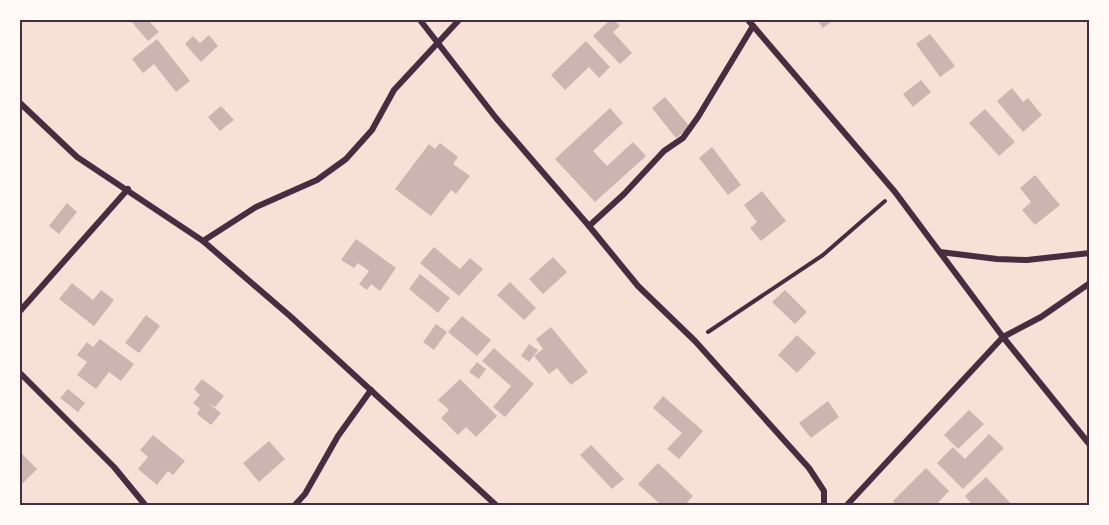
<svg xmlns="http://www.w3.org/2000/svg" width="1109" height="525" viewBox="0 0 1109 525" font-family="'Exo 2',sans-serif">
<style>
.building{fill:#ccb4b1}
.lines{fill:none;stroke-linecap:round;stroke-linejoin:round}
.path{stroke:#4a2c40;stroke-width:4}
.minor{stroke:#4a2c40;stroke-width:6}
.neatline{fill:none;stroke:#4a2c40;stroke-width:2}
</style>
<rect width="100%" height="100%" fill="#f7e1d7"/>
<g class="building">
<polygon points="130,20 148,20 159,32 148,41"/>
<polygon points="610,20 614,20 620,26 613,32 632,53 620,64 593,36"/>
<polygon points="817,20 834,20 823,28"/>
<polygon points="930,34 955,66 940,77 916,44"/>
<polygon points="209,35 218,46 201,62 185,44 193,36 200,43"/>
<polygon points="157,39 190,81 176,92 154,64 143,73 132,59"/>
<polygon points="586,41 610,67 599,78 589,67 565,90 551,75"/>
<polygon points="921,80 931,92 913,107 903,94"/>
<polygon points="1012,88 1023,102 1028,98 1042,115 1023,132 997,101"/>
<polygon points="665,97 690,127 676,138 652,108"/>
<polygon points="221,106 234,120 220,131 208,117"/>
<polygon points="610,108 623,123 593,151 607,166 633,142 646,156 595,202 555,159"/>
<polygon points="985,109 1015,142 999,156 969,123"/>
<polygon points="440,143 458,157 453,164 470,176 456,194 451,190 431,216 395,189 429,144 435,149"/>
<polygon points="712,147 741,185 728,195 699,158"/>
<polygon points="1035,175 1060,205 1035,225 1022,210 1031,202 1020,188"/>
<polygon points="762,191 786,221 761,241 750,228 757,222 744,205"/>
<polygon points="67,203 77,212 59,234 49,226"/>
<polygon points="356,239 396,268 380,291 371,284 367,290 359,284 369,271 358,263 354,268 341,260"/>
<polygon points="434,247 460,269 470,258 483,269 459,296 420,263"/>
<polygon points="553,257 567,272 543,294 529,279"/>
<polygon points="420,274 450,298 438,313 409,289"/>
<polygon points="510,282 536,308 524,320 497,295"/>
<polygon points="72,283 93,300 101,290 114,300 94,326 59,299"/>
<polygon points="785,290 807,312 795,324 772,302"/>
<polygon points="146,315 160,326 139,353 125,343"/>
<polygon points="462,316 491,340 477,356 448,332"/>
<polygon points="436,324 447,332 434,350 423,342"/>
<polygon points="551,327 588,372 571,385 557,368 549,374 534,356 543,349 536,339"/>
<polygon points="797,335 816,353 797,373 778,355"/>
<polygon points="100,339 134,364 121,381 109,372 96,389 77,375 87,362 77,355 87,342 93,347"/>
<polygon points="529,344 538,350 529,362 521,356"/>
<polygon points="494,348 534,384 505,417 493,407 511,386 482,361"/>
<polygon points="477,362 486,369 479,379 469,372"/>
<polygon points="202,379 224,396 215,407 208,403 221,413 211,425 197,414 200,409 193,403 200,395 194,389"/>
<polygon points="460,379 497,416 476,437 466,427 458,435 441,418 449,410 438,400"/>
<polygon points="68,389 85,403 78,412 60,398"/>
<polygon points="663,396 703,431 679,459 667,449 682,433 653,408"/>
<polygon points="828,401 839,417 811,438 799,423"/>
<polygon points="969,410 984,424 958,449 944,435"/>
<polygon points="989,434 1004,448 963,489 937,463 953,447 965,459"/>
<polygon points="153,435 185,461 173,475 168,471 157,485 138,469 148,457 140,450"/>
<polygon points="269,441 285,459 259,482 243,463"/>
<polygon points="591,445 624,479 612,489 580,455"/>
<polygon points="20,452 37,469 21,485 20,483"/>
<polygon points="658,463 693,496 684,506 662,506 638,484"/>
<polygon points="926,468 949,491 935,506 896,506 893,501"/>
<polygon points="986,477 1013,506 973,506 965,496"/>
</g>
<g class="lines">
<polyline class="path" points="708,332 823,255 885,201"/>
<g class="minor">
<polyline points="420,20 496,118 589,226 638,286 695,341 809,468 824,491 824,506"/>
<polyline points="748,20 895,192 1003,337 1090,445"/>
<polyline points="20,103 77,157 203,241 290,316 497,506"/>
<polyline points="589,226 624,194 664,151 683,138 698,117 753,26"/>
<polyline points="203,241 256,207 317,180 346,159 372,130 394,90 459,20"/>
<polyline points="940,252 997,259 1027,260 1090,253"/>
<polyline points="20,311 128,189"/>
<polyline points="20,373 114,467 146,506"/>
<polyline points="294,506 305,494 338,436 371,390"/>
<polyline points="846,506 1003,337 1041,317 1090,283"/>
</g>
</g>
<rect width="1109" height="525" fill="none" stroke="#fffaf5" stroke-width="42"/>
<rect x="21" y="21" width="1067" height="483" class="neatline"/>
</svg>
